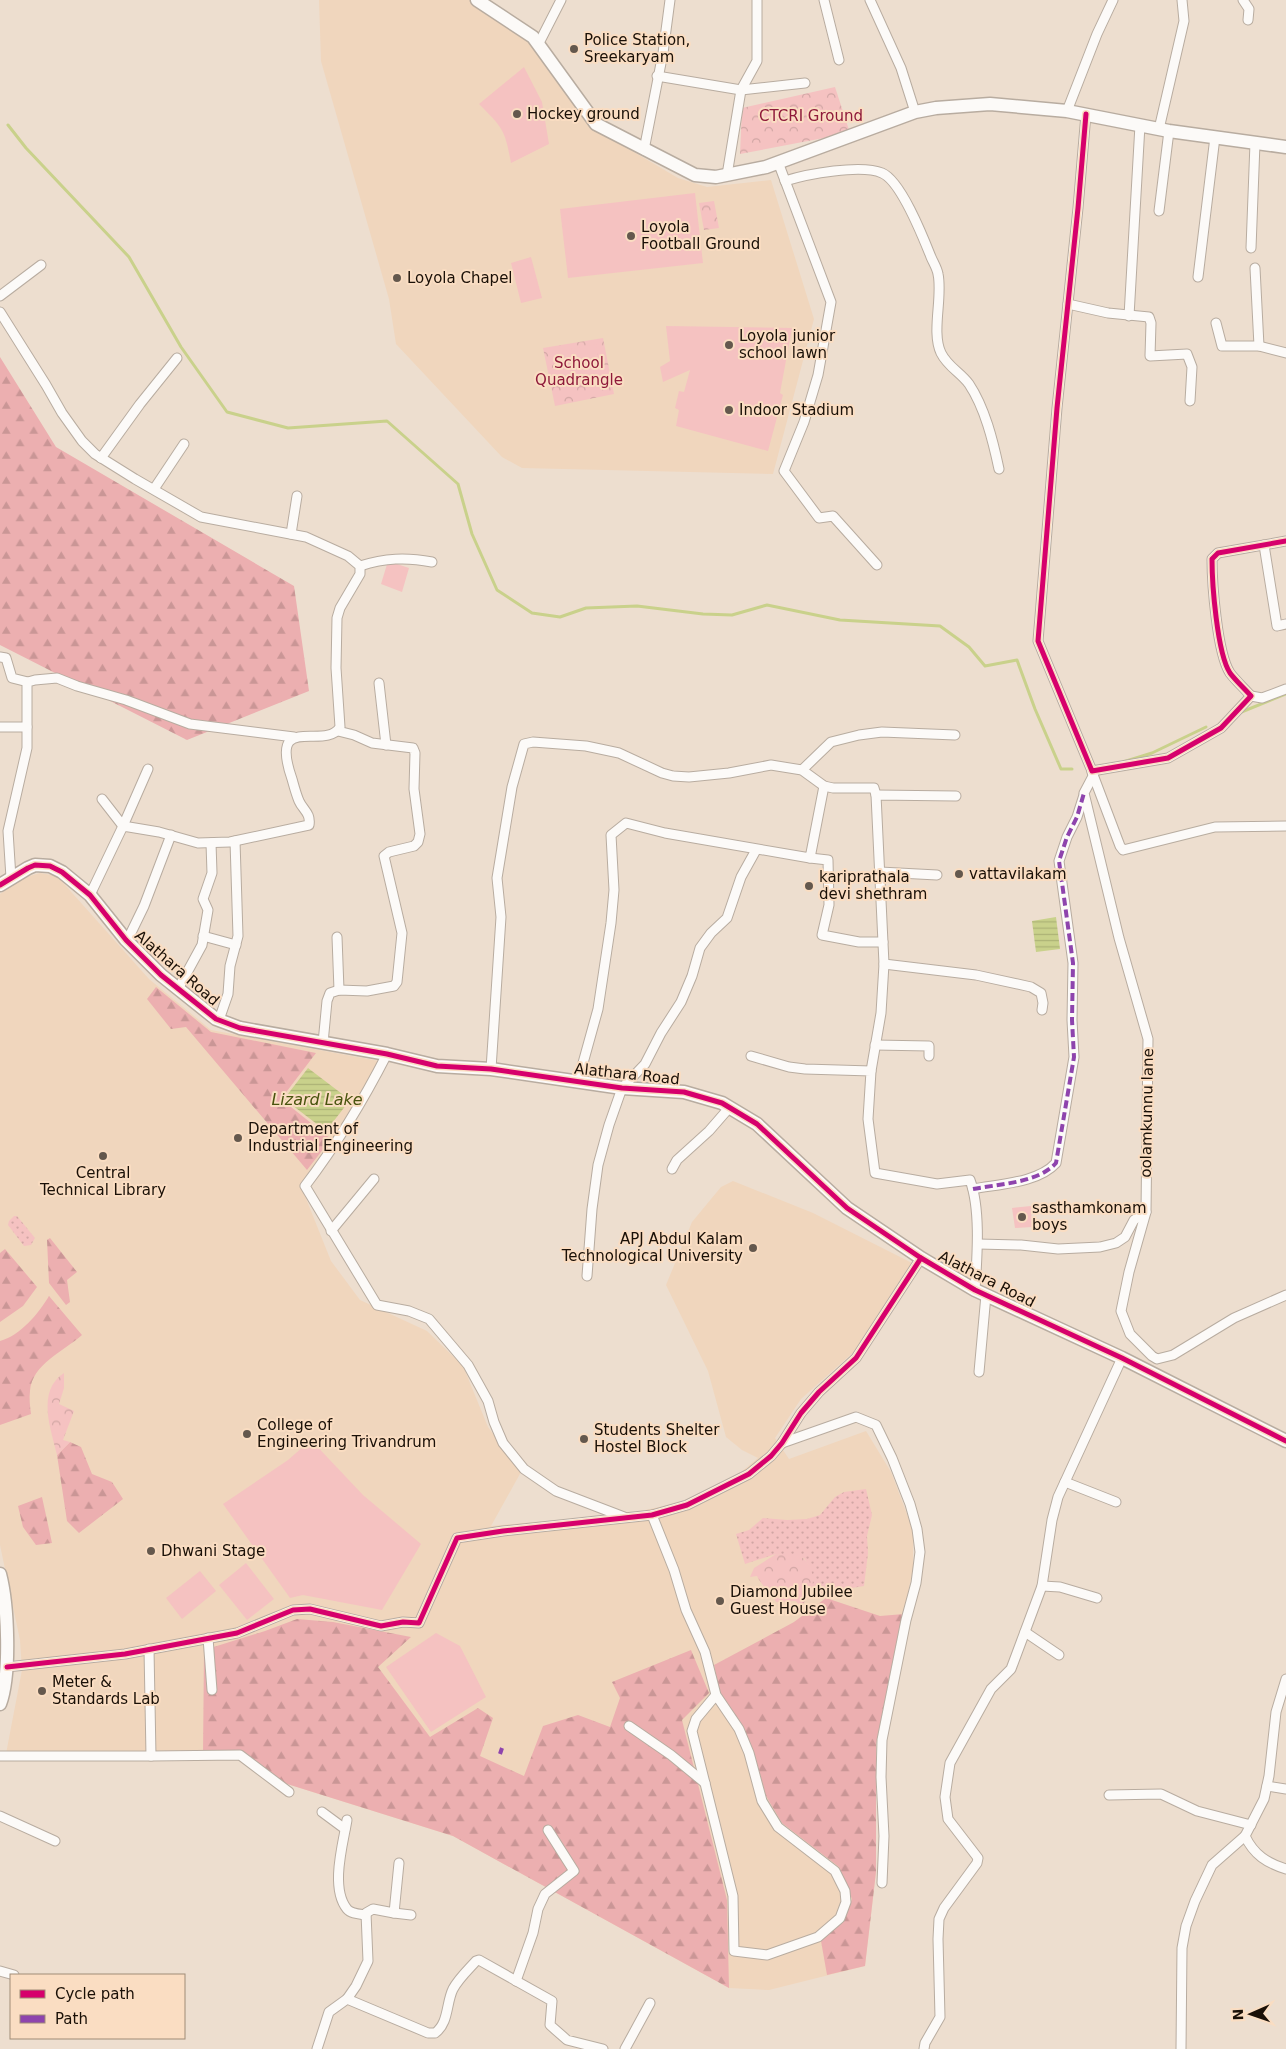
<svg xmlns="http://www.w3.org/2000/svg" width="1286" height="2049" viewBox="0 0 1286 2049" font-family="'DejaVu Sans',sans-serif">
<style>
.built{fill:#f0d6bd}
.grass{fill:url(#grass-dots)}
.forest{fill:url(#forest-firs)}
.park{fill:url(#park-crowns)}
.pitch{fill:#f5c2c1}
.water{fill:url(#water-rules)}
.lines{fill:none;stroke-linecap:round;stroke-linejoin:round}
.stream{stroke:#c9d18b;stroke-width:3}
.street-casing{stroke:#b8aca0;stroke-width:11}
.secondary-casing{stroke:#b8aca0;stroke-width:15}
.street{stroke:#fcfaf8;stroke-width:9}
.secondary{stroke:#fcfaf8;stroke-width:12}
.quiet{stroke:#8e44ad;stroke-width:4;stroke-dasharray:8 4;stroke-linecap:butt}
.cycleway-casing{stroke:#faddc2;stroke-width:8}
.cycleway{stroke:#d6006c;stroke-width:5}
.poi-dot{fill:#64584d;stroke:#faddc2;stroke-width:2}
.labels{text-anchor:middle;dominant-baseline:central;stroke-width:4;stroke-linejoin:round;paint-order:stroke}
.poi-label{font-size:15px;fill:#1a1007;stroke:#faddc2;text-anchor:start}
.park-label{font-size:15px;fill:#8e193a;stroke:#faddc2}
.street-label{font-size:15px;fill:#1a1007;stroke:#faddc2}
.water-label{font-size:16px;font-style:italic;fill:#49540e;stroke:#faddc2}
</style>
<defs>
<pattern id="grass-dots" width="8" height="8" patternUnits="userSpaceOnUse" patternTransform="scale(1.25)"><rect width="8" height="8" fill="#f5c2c1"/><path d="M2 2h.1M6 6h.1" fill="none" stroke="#d1a6a4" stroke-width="1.8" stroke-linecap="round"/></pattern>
<pattern id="forest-firs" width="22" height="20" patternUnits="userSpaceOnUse" patternTransform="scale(1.25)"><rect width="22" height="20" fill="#ecafb0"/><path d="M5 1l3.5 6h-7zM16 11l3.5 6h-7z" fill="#ca9696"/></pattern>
<pattern id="park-crowns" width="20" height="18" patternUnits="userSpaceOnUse" patternTransform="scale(1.25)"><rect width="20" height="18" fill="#f5c2c1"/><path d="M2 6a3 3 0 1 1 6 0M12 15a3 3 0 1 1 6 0" fill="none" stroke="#d1a6a4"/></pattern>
<pattern id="water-rules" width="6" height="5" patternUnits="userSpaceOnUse" patternTransform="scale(1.25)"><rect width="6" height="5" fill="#c9d18b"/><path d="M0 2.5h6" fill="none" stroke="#acb276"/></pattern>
</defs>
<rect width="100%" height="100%" fill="#eddecf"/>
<g class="built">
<polygon points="319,0 474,0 531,43 595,129 678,178 707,187 771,180 814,319 773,474 522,468 502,457 396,344 389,299 321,61"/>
<polygon points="40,873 57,876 149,979 211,1030 379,1061 337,1138 301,1186 331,1261 360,1300 427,1331 463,1366 488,1427 521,1472 491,1526 627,1514 687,1501 740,1473 758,1458 742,1450 726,1437 708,1371 666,1285 692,1222 721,1187 733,1181 813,1213 912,1263 858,1348 801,1399 775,1438 789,1459 866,1431 891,1472 913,1530 913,1569 876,1744 876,1872 865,1966 769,1990 729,1988 453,1836 284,1783 242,1752 5,1759 22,1670 20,1640 0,1545 0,894 23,878"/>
</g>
<g class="grass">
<polygon points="14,1216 17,1216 35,1238 31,1245 24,1246 8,1225 9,1221"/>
<path d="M 866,1489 L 872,1515 L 867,1536 L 868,1553 L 864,1586 L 821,1593 L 812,1587 C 813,1576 811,1568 804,1558 L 776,1554 L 745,1564 L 736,1534 L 749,1530 L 763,1518 L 787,1520 L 807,1519 L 820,1515 L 835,1497 L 844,1492 Z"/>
</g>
<g class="forest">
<polygon points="0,357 56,447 294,586 309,691 187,740 0,645"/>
<polygon points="156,987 211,1032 316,1053 281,1099 331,1139 307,1170 186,1027 171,1029 147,999"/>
<polygon points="50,1238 77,1272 67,1280 70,1302 66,1305 49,1283 47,1240"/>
<polygon points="5,1249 37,1287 23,1306 0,1322 0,1253"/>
<path d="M 49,1296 L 82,1335 C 64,1351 32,1364 30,1391 C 29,1398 30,1407 31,1414 L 0,1425 L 0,1341 C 20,1336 39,1313 49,1296 Z"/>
<polygon points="70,1442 81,1447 92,1474 112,1482 123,1499 79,1533 67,1521 57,1455"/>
<polygon points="42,1497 52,1543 36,1545 23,1527 18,1506"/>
<polygon points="826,1598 880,1616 904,1614 876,1744 876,1872 865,1966 827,1975 821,1941 845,1919 852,1899 839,1867 782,1823 766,1796 754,1753 742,1727 720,1693 714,1665 794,1622"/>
<polygon points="297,1619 333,1622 411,1637 378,1667 430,1737 478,1708 493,1718 480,1756 524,1776 543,1726 578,1715 610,1727 620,1698 612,1682 691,1650 709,1693 682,1720 727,1900 729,1988 453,1836 284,1783 242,1752 203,1755 204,1650 265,1631"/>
</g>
<g class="park">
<polygon points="835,87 850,133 740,154 742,108"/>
<polygon points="714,201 719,228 704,230 699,203"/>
<polygon points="603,338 614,394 555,406 543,348"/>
<path d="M 64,1373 L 64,1388 L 59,1404 L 74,1411 L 63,1440 L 70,1442 L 57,1455 C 51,1429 36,1391 64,1373 Z"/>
<path d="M 776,1554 C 783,1555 790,1554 796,1555 C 810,1558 815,1576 812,1588 C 810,1594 806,1600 802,1606 L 795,1601 L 776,1602 C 771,1591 762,1587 757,1576 L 750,1577 L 754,1568 Z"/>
</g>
<g class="pitch">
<path d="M 524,67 L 542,102 L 549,144 L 511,163 C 505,130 503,128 479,104 Z"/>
<polygon points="695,193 703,263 568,278 560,209"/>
<polygon points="531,257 542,298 521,303 511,263"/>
<polygon points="666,326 792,328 780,393 783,395 768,451 676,426 679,410 675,408 679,391 684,392 690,370 663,382 660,367 670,361"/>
<polygon points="596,344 600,367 557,378 552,353"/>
<polygon points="388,561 409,568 402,592 381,584"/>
<polygon points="1031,1206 1032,1227 1015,1228 1012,1208"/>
<polygon points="311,1440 363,1495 421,1544 382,1610 303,1595 290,1598 223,1504 288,1460"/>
<polygon points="246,1563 274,1599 247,1620 219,1585"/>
<polygon points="200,1571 216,1591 182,1619 166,1598"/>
<polygon points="436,1633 460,1646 486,1697 431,1732 386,1667"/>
</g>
<g class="water">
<polygon points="1056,917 1060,949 1036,952 1032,921"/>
<polygon points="308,1068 350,1100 326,1131 284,1099"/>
</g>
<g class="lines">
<g class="stream">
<polyline points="8,125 26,148 129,257 181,347 227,412 288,428 387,421 458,484 472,534 497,590 532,613 560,617 586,608 637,606 703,614 732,615 767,605 840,620 940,626 969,647 985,666 1017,660 1035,709 1061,769 1072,769"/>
<polyline points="1239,713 1286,694"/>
<polyline points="1123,762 1152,753 1206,727"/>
</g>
<g class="street-casing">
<g id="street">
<polyline points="824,0 839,60"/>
<polyline points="870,0 901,68 915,112"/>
<polyline points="1243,0 1249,9 1248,20"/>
<polyline points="538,45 561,0"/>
<polyline points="657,76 741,90 805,83"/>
<polyline points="1067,111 1097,34 1113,0"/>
<path d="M 1086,114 L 1078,208 L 1057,408 L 1038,641 L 1092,771 L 1168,758 L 1221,728 L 1251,696 C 1244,688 1236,681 1230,673 C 1217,653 1212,583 1212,559 L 1218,553 L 1286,541"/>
<polyline points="1159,129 1184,21 1182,0"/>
<polyline points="644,150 663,53 670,0"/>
<polyline points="778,162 831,302 818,375 804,422 784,471 819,518 833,516 877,565"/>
<polyline points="727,175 741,90 757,61 757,0"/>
<path d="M 785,181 C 807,174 861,164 882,173 C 901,181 923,237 931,257 C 933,262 937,268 938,274 C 943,297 931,332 941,353 C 948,367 960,372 969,384 C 985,408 993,441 999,469"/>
<polyline points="1159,211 1169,131"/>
<polyline points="1251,248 1255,143"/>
<polyline points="1255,268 1259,346"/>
<polyline points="1198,277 1215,137"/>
<polyline points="0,296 41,265"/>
<polyline points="1068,304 1108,313 1149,317 1151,323 1150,356 1187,354 1192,367 1190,401"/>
<path d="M 0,312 L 46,385 L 62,413 L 82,441 L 95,454 L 135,479 L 201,517 L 306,537 L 348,556 L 360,566 L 360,574 L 340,608 L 337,618 L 336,668 L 340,727 C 325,752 268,710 292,779 C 294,786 296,794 299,801 C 303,810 311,813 309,825 L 230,842 L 198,843 L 159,832 L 123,826 L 90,895"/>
<polyline points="1129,316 1140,125"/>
<polyline points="1216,323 1222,346 1259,346 1286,353"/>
<polyline points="101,458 140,404 177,358"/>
<polyline points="154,489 184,444"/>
<polyline points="291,534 297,496"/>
<polyline points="1264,545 1277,626 1286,624"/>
<path d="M 360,566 C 385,558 406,557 432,562"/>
<polyline points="0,657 6,658 12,678 28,682"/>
<polyline points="379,683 386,745"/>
<polyline points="1251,696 1262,698 1286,689"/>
<polyline points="0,727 27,727"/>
<polyline points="802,770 831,742 859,735 882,732 955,735"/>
<polyline points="1092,772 1120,846 1123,850 1215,827 1286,826"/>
<polyline points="1093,776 1084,793 1119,938 1148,1039 1146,1212 1129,1272 1121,1311 1130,1334 1152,1356 1157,1359 1173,1355 1234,1318 1286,1295"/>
<polyline points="102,799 123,826 148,769"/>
<polyline points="810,858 828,860 829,905 822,935 859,942 883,942"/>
<polyline points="880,872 937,875"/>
<polyline points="11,878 8,831 27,748 27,686 28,682 35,680 57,678 77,686 126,700 190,724 294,737"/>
<polyline points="203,936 236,945"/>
<polyline points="337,937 339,990"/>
<polyline points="127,941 144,906 171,835"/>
<polyline points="884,964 976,975 1031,987 1041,993 1043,1003 1042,1010"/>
<polyline points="178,989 202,945 208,910 203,899 212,873 211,843"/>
<polyline points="219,1020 228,994 230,966 238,936 235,841"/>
<polyline points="323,1043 327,1001 330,993 339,990 367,991 394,986 397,982 402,933 384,856 389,852 414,846 418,842 420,834 414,789 415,753 413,748 372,743 354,735 338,731"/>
<polyline points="875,1045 929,1046 929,1056"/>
<path d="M 387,1054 C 363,1101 337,1144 305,1186 L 377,1305 L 409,1311 L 429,1319 L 468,1365 L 488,1401 L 494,1422 L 503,1443 L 524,1469 L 556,1491 L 624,1517"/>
<path d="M 751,1056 L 789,1067 L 805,1069 L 871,1071 L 868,1119 L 875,1173 L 937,1184 L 970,1180 C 981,1210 977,1258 975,1290"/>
<polyline points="491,1069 501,917 497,878 512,787 524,744 533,742 586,746 619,753 662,773 673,776 689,777 729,773 771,765 802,770 824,786 833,788 874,788 876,795"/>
<polyline points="871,1071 881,1013 884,964 876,795 956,796"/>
<polyline points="578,1081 598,1009 611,923 614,890 611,835 626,823 665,833 810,858 824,786"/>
<polyline points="672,1169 677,1160 709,1131 729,1108"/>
<path d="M 973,1189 C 999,1184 1038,1183 1056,1163 L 1074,1057 L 1072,1020 L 1073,963 L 1059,861 L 1067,837 L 1077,817 L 1084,795"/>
<polyline points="331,1231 374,1179"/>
<polyline points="978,1244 1021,1245 1058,1249 1100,1247 1116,1243 1125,1237 1134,1220 1146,1212"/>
<polyline points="587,1276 592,1209 598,1165 609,1125 622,1088 645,1064 661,1033 681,1002 692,976 700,948 711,933 727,918 741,877 756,850"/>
<polyline points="979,1372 986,1295"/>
<polyline points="782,1443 856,1417 876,1425 892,1458 910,1504 917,1529 920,1552 916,1583 906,1620 882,1740 881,1777 884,1836 882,1883"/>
<polyline points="1065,1482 1116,1502"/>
<polyline points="652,1515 674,1570 686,1610 705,1652 716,1695 739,1729 749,1753 762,1801 778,1827 835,1871 845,1891 846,1902 840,1918 818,1937 767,1955 734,1951 733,1896 692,1731 696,1719 716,1695"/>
<polyline points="1042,1586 1060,1587 1097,1598"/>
<polyline points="1025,1632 1059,1655"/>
<polyline points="208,1638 212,1690"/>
<polyline points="7,1667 125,1654 237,1633 293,1610 310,1609 381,1626 403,1622 419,1623 457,1538 503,1531 652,1515 687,1505 749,1474 771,1456 782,1443 801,1413 819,1392 856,1358 921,1258"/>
<path d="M 1286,1679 L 1276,1712 L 1269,1776 L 1264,1799 L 1245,1836 C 1254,1855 1267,1863 1286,1869"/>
<polyline points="629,1726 671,1755 705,1783"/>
<polyline points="0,1756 151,1756 149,1649"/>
<polyline points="151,1756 240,1755 289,1792"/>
<polyline points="1267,1786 1286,1789"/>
<polyline points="1109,1795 1161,1794 1197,1811 1251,1825"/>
<polyline points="322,1812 345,1829"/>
<polyline points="0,1816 55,1841"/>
<path d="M 347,1820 C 343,1844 330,1888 347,1909 C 351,1914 360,1914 366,1915"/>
<polyline points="394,1913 411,1915"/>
<polyline points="0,1971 14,1975"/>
<polyline points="516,1981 533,1933 538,1909 545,1894 574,1871 548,1830"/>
<polyline points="347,1999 356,1986 368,1961 366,1913 373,1909 394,1913 399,1863"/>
<path d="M 317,2049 L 329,2012 L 347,1999 L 428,2033 L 435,2033 C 449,2023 446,2003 453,1989 C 459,1978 468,1970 476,1961 L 479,1960 L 552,2001 L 550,2025 L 567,2040 L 603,2049"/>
<polyline points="625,2049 650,2003"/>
<polyline points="924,2049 925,2043 940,2017 938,1939 939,1919 944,1908 977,1863 978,1858 948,1819 945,1797 950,1763 991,1689 1011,1669 1042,1586 1052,1520 1058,1497 1122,1358"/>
<polyline points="1181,2049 1182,1948 1186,1926 1195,1901 1212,1865 1245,1836"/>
</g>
</g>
<g class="secondary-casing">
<g id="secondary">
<polyline points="477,0 533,37 596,124 695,175 716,177 766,167 915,112 936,108 990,104 1067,111 1169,131 1286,147"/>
<polyline points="0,885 28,868 35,865 50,866 62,872 90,895 126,940 161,975 216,1019 240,1028 387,1054 437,1066 491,1069 622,1088 684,1092 722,1103 757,1124 847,1208 921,1258 975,1290 1122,1358 1286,1441"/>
<path d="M 0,1574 C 8,1605 11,1674 0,1704"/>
</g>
</g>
<use href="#street" class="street"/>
<use href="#secondary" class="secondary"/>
<g class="quiet">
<path d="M 973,1189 C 999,1184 1038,1183 1056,1163 L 1074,1057 L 1072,1020 L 1073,963 L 1059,861 L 1067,837 L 1077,817 L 1084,793"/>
<polyline points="500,1754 502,1748"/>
</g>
<g class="cycleway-casing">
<g id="cycleway">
<path d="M 1086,114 L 1078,208 L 1057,408 L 1038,641 L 1092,771 L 1168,758 L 1221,728 L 1251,696 C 1244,688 1236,681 1230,673 C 1217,653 1212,583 1212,559 L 1218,553 L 1286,541"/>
<polyline points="0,885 28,868 35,865 50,866 62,872 90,895 126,940 161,975 216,1019 240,1028 387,1054 437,1066 491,1069 622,1088 684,1092 722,1103 757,1124 847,1208 921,1258 975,1290 1122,1358 1286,1441"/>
<polyline points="7,1667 125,1654 237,1633 293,1610 310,1609 381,1626 403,1622 419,1623 457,1538 503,1531 652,1515 687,1505 749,1474 771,1456 782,1443 801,1413 819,1392 856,1358 921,1258"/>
</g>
</g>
<use href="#cycleway" class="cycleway"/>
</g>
<g class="poi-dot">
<circle cx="574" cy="49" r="5"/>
<circle cx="517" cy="114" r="5"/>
<circle cx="631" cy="236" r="5"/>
<circle cx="397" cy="278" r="5"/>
<circle cx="729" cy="345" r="5"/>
<circle cx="729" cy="410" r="5"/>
<circle cx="959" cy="874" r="5"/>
<circle cx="809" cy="886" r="5"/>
<circle cx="238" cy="1138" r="5"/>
<circle cx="103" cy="1156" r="5"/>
<circle cx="1022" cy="1217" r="5"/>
<circle cx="753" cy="1248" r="5"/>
<circle cx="247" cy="1434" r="5"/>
<circle cx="584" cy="1439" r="5"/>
<circle cx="151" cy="1551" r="5"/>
<circle cx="720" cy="1601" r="5"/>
<circle cx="42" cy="1691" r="5"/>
</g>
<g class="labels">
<g class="poi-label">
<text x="584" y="40">Police Station,<tspan x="584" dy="17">Sreekaryam</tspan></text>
<text x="527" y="114">Hockey ground</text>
<text x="641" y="227">Loyola<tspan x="641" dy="17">Football Ground</tspan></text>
<text x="407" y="278">Loyola Chapel</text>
<text x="739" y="336">Loyola junior<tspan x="739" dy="17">school lawn</tspan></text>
<text x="739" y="410">Indoor Stadium</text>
<text x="969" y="874">vattavilakam</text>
<text x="819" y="877">kariprathala<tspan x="819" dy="17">devi shethram</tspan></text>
<text x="248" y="1129">Department of<tspan x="248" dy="17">Industrial Engineering</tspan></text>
<text x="103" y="1173" text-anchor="middle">Central<tspan x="103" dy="17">Technical Library</tspan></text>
<text x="1032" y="1208">sasthamkonam<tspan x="1032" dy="17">boys</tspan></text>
<text x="743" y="1239" text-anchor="end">APJ Abdul Kalam<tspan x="743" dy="17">Technological University</tspan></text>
<text x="257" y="1425">College of<tspan x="257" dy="17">Engineering Trivandrum</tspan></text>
<text x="594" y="1430">Students Shelter<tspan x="594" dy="17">Hostel Block</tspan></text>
<text x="161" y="1551">Dhwani Stage</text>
<text x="730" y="1592">Diamond Jubilee<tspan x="730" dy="17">Guest House</tspan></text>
<text x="52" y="1682">Meter &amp;<tspan x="52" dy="17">Standards Lab</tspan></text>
</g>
<g class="park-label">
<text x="811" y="116">CTCRI Ground</text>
<text x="579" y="363">School<tspan x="579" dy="17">Quadrangle</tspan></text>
</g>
<g class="street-label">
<text transform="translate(177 968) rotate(41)">Alathara Road</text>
<text transform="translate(627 1074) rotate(6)">Alathara Road</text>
<text transform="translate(1147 1113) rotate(-89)">oolamkunnu lane</text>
<text transform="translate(987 1279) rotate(27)">Alathara Road</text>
</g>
<g class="water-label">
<text x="317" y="1099">Lizard Lake</text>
</g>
</g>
<rect x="10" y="1974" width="175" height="65" fill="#faddc2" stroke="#a08b77"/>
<rect x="20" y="1990" width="25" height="8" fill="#d6006c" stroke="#a08b77"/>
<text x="55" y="1999" font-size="15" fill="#1a1007">Cycle path</text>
<rect x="20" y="2015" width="25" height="8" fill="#8e44ad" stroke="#a08b77"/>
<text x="55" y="2024" font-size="15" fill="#1a1007">Path</text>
<g transform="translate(1251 2014) rotate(268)" stroke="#faddc2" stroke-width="4" paint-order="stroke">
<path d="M0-4L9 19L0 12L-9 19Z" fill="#1a1007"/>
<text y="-8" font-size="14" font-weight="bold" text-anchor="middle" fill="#1a1007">N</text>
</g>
</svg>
